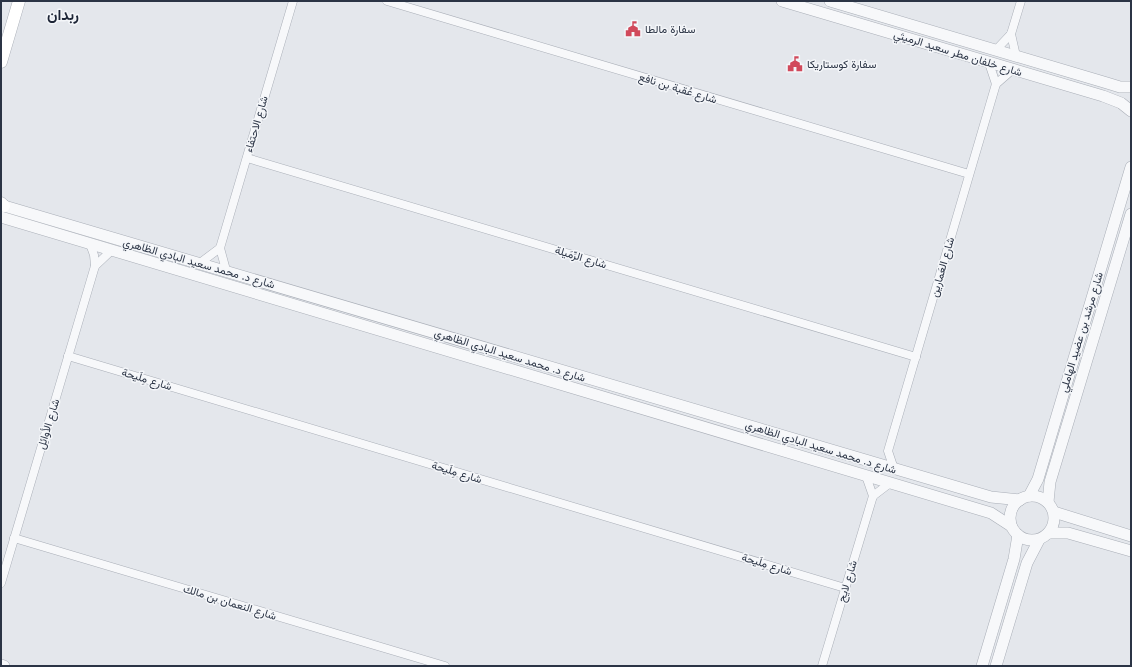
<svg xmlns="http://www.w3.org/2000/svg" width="1132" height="667" viewBox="0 0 1132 667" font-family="Inter,Vazirmatn,sans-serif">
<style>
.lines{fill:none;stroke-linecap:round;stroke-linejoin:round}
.minor-casing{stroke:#a9aeb7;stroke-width:9}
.tertiary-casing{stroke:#a9aeb7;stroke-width:12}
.secondary-casing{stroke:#a9aeb7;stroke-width:13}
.minor{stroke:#f7f8fa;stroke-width:8}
.tertiary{stroke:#f7f8fa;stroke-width:11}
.secondary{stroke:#fff;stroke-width:12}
.labels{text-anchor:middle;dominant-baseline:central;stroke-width:3;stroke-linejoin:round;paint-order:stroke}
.poi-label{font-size:11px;fill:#2b3445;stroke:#f4f6f9;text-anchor:start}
.street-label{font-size:11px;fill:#2b3445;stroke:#f4f6f9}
.district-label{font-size:15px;font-weight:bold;fill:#1d2536;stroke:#f4f6f9}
</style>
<rect width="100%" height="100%" fill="#e4e7ec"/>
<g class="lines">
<g class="minor-casing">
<g id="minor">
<polyline points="387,1 969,174"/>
<polyline points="1011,34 1016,56"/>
<polyline points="996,50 1011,34 1021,1"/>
<polyline points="996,84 1012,70"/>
<polyline points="247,158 916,357"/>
<polyline points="200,263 220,248"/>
<polyline points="95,266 112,250"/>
<polyline points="226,270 220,248 293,1"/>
<polyline points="68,356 845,588"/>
<polyline points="894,469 888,451 996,84 989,63"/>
<polyline points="866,476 873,496"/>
<polyline points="14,538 445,666"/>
<polyline points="1,583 95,266 94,255 90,244"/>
<polyline points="822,666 873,496 890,483"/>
</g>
</g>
<g class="tertiary-casing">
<g id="tertiary">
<polyline points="782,1 1103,96 1121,103 1131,111"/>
<polyline points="830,1 1107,83 1120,87 1131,87"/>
<polyline points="1,205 991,497 1020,500"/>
<polyline points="1,217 991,513 1011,526"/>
<circle cx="1032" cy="518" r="22"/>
<polyline points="1029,496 1038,479 1131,167"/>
<polyline points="1048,502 1050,482 1131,214"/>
<polyline points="1054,512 1131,536"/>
<polyline points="1049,533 1068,533 1131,551"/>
<polyline points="1,665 4,666"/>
<polyline points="982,666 1014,559 1018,535"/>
<polyline points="996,666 1027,563 1039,540"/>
</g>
</g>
<g class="secondary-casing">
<g id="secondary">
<polyline points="1,62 19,1"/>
<polyline points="1,203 4,206"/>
</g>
</g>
<use href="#minor" class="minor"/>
<use href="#tertiary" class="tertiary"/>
<use href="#secondary" class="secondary"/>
</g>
<defs>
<g id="civic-bare" transform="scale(1.2)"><path d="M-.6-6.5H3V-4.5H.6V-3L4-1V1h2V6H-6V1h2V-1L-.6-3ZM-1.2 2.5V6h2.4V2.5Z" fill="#d1495b" stroke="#f4f6f9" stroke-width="2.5" paint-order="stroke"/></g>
</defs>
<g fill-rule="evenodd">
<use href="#civic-bare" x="633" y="29"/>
<use href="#civic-bare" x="795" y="64"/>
</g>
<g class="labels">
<g class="poi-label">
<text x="645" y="29">سفارة مالطا</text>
<text x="807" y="64">سفارة كوستاريكا</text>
</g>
<g class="street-label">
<text transform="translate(958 53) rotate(17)">شارع خلفان مطر سعيد الرميثي</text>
<text transform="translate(678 88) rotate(17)">شارع عُقبة بن نافع</text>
<text transform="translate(256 124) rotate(-74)">شارع الاحتفاء</text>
<text transform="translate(581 257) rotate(17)">شارع الرِّمَيلة</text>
<text transform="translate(199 263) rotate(16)">شارع د. محمد سعيد البادي الظاهري</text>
<text transform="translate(942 267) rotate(-74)">شارع العَمارين</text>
<text transform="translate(1081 332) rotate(-73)">شارع مرشد بن عضيد الهاملي</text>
<text transform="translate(510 355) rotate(17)">شارع د. محمد سعيد البادي الظاهري</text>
<text transform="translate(147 379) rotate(17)">شارع مِلَيحة</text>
<text transform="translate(48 424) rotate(-73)">شارع الأوائِل</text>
<text transform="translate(821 447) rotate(17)">شارع د. محمد سعيد البادي الظاهري</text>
<text transform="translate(457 472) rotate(17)">شارع مِلَيحة</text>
<text transform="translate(767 564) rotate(17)">شارع مِلَيحة</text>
<text transform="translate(847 581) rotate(-73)">شارع لايح</text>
<text transform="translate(230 602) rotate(17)">شارع النعمان بن مالك</text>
</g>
<g class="district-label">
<text x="63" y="14">ربدان</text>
</g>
</g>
<rect width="1132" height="667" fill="none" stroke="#2b3445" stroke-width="4"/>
</svg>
